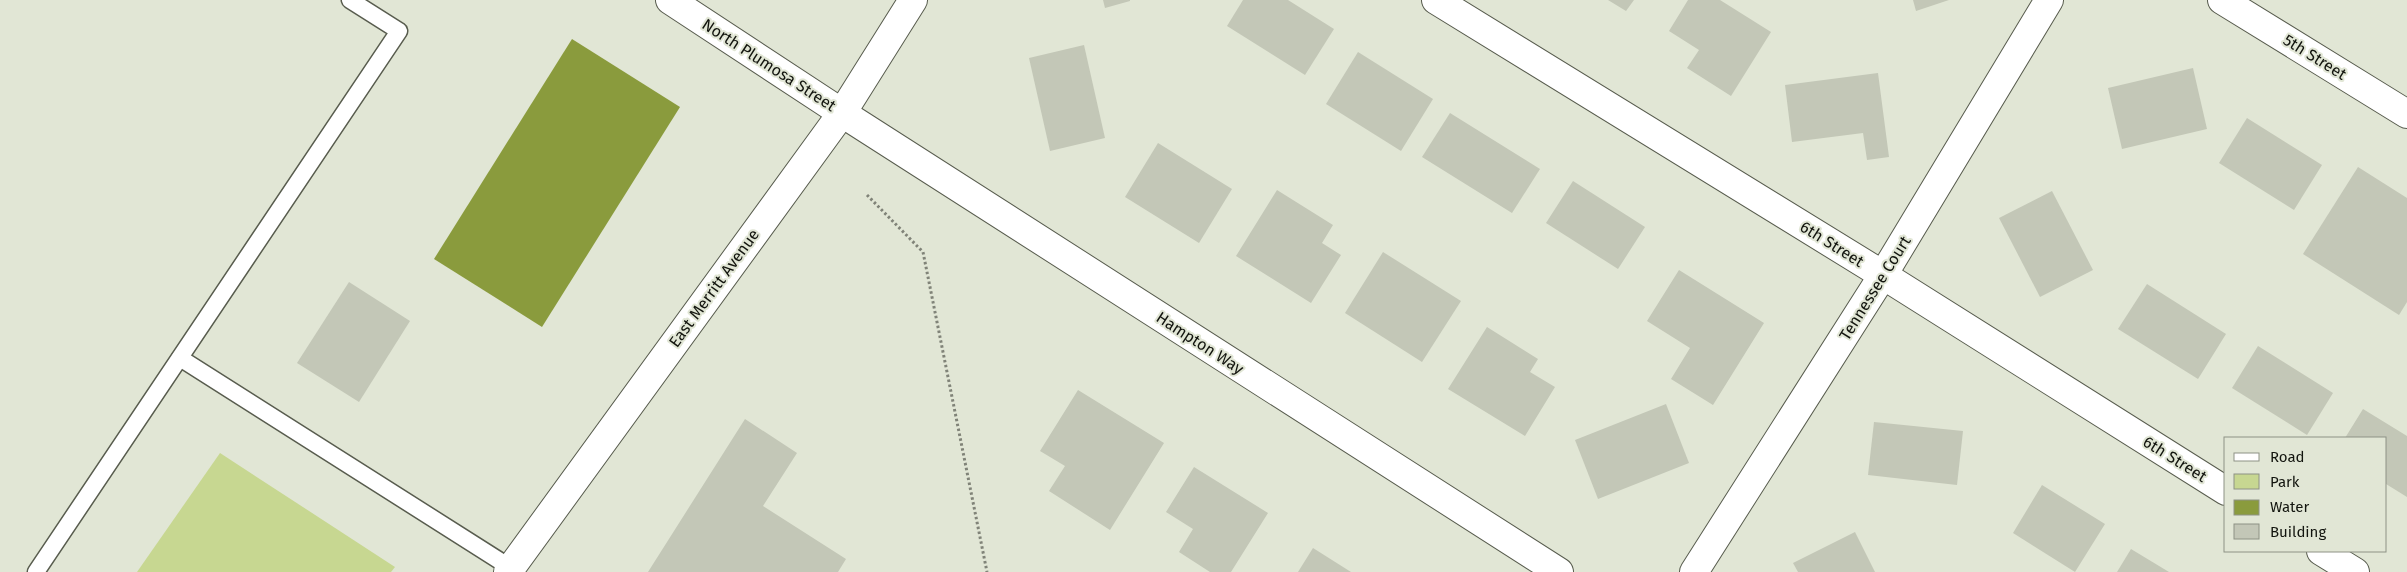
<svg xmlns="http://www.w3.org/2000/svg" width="2407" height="572" viewBox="0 0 2407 572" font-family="'Fira Sans',sans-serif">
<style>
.green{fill:#c7d791}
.water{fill:#8a9b3d}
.building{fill:#c3c7b7}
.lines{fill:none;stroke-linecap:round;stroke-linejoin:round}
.service-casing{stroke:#585c4e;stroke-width:19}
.minor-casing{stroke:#585c4e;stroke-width:30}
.tertiary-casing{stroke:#585c4e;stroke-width:30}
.path{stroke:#808378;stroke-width:3;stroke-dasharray:2.5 2.5;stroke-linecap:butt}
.service{stroke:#fff;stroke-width:16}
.minor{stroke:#fff;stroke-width:28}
.tertiary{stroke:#fff;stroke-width:28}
.labels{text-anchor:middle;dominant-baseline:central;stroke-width:4;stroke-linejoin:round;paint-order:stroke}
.street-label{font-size:16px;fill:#12140e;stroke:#e1e6d5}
</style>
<rect width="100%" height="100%" fill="#e1e6d5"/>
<polygon class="green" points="220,453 395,567 391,572 137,572"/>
<polygon class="water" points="572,39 680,107 542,327 434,259"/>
<g class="building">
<polygon points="1103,0 1130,0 1130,1 1105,8"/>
<polygon points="1243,0 1288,0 1334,29 1305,75 1227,26"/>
<polygon points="1608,0 1634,0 1626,11"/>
<polygon points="1688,0 1720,0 1771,32 1731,96 1687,68 1699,50 1669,31"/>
<polygon points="1913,0 1949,0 1916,11"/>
<polygon points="1084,45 1105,138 1050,151 1029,58"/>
<polygon points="1358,52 1433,99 1401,151 1326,104"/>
<polygon points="2193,68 2207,129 2122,149 2108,88"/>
<polygon points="1878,73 1889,157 1867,160 1863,133 1792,142 1785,85"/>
<polygon points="1450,113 1540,169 1512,213 1422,157"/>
<polygon points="2247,118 2322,165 2294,210 2219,163"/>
<polygon points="1158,143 1232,189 1199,243 1125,197"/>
<polygon points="2358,167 2407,198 2407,302 2399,315 2303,254"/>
<polygon points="1573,181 1645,227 1618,269 1546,223"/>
<polygon points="1277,190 1333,225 1322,243 1341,255 1311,303 1236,256"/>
<polygon points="2052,191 2093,270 2040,297 1999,218"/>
<polygon points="1383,252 1461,301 1422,362 1345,313"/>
<polygon points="1679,270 1764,323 1713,405 1671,379 1690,348 1647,321"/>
<polygon points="349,282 410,321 359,402 297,363"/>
<polygon points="2147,284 2226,334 2198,379 2118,329"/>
<polygon points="1487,327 1538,359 1530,372 1555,387 1525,436 1448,389"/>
<polygon points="2258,346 2333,393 2307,435 2232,388"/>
<polygon points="1078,390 1164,443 1110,530 1049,491 1065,466 1040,451"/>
<polygon points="1666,404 1689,463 1598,499 1575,440"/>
<polygon points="2363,409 2407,436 2407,497 2386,484 2386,438 2345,438"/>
<polygon points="745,419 797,453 763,506 846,559 838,572 648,572"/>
<polygon points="1874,422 1963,431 1957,485 1868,475"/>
<polygon points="1194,467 1268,513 1231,572 1210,572 1179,552 1193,529 1166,512"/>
<polygon points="2042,485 2105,524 2075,572 2013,533"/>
<polygon points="1855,532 1875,572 1798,572 1793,563"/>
<polygon points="1313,548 1351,572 1298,572"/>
<polygon points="2131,549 2169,572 2117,572"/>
</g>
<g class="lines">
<g class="service-casing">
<g id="service">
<polyline points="180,358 511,568"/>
<polyline points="36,572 399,31 350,0"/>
</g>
</g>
<g class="minor-casing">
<g id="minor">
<polyline points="1436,0 1883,275 2226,491"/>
<polyline points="2222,0 2407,114"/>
<polyline points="842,113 1559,572"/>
<polyline points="2321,551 2355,572"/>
<polyline points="1694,572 1883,275 2049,0"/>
</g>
</g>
<g class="tertiary-casing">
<g id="tertiary">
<polyline points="670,0 842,113"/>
<polyline points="508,572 842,113 913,0"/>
</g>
</g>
<polyline class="path" points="867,195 923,252 987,572"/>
<use href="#service" class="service"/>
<use href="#minor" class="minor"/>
<use href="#tertiary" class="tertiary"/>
</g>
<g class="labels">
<g class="street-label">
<text transform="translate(2315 57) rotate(32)">5th Street</text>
<text transform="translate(769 65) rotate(33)">North Plumosa Street</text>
<text transform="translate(1832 244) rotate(32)">6th Street</text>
<text transform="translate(714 288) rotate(-54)">East Merritt Avenue</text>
<text transform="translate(1875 288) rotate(-58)">Tennessee Court</text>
<text transform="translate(1200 343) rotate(33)">Hampton Way</text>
<text transform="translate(2175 459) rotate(32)">6th Street</text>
</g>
</g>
<rect x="2224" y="437" width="162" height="115" fill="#e1e6d5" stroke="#8e9285"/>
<rect x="2234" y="453" width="25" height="8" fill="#ffffff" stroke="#8e9285"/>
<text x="2270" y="462" font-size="15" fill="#12140e">Road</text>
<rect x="2234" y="474" width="25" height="15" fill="#c7d791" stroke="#8e9285"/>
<text x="2270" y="487" font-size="15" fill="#12140e">Park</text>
<rect x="2234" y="500" width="25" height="15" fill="#8a9b3d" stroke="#8e9285"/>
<text x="2270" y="512" font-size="15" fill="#12140e">Water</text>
<rect x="2234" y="524" width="25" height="15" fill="#c3c7b7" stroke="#8e9285"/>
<text x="2270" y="537" font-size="15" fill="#12140e">Building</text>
</svg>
